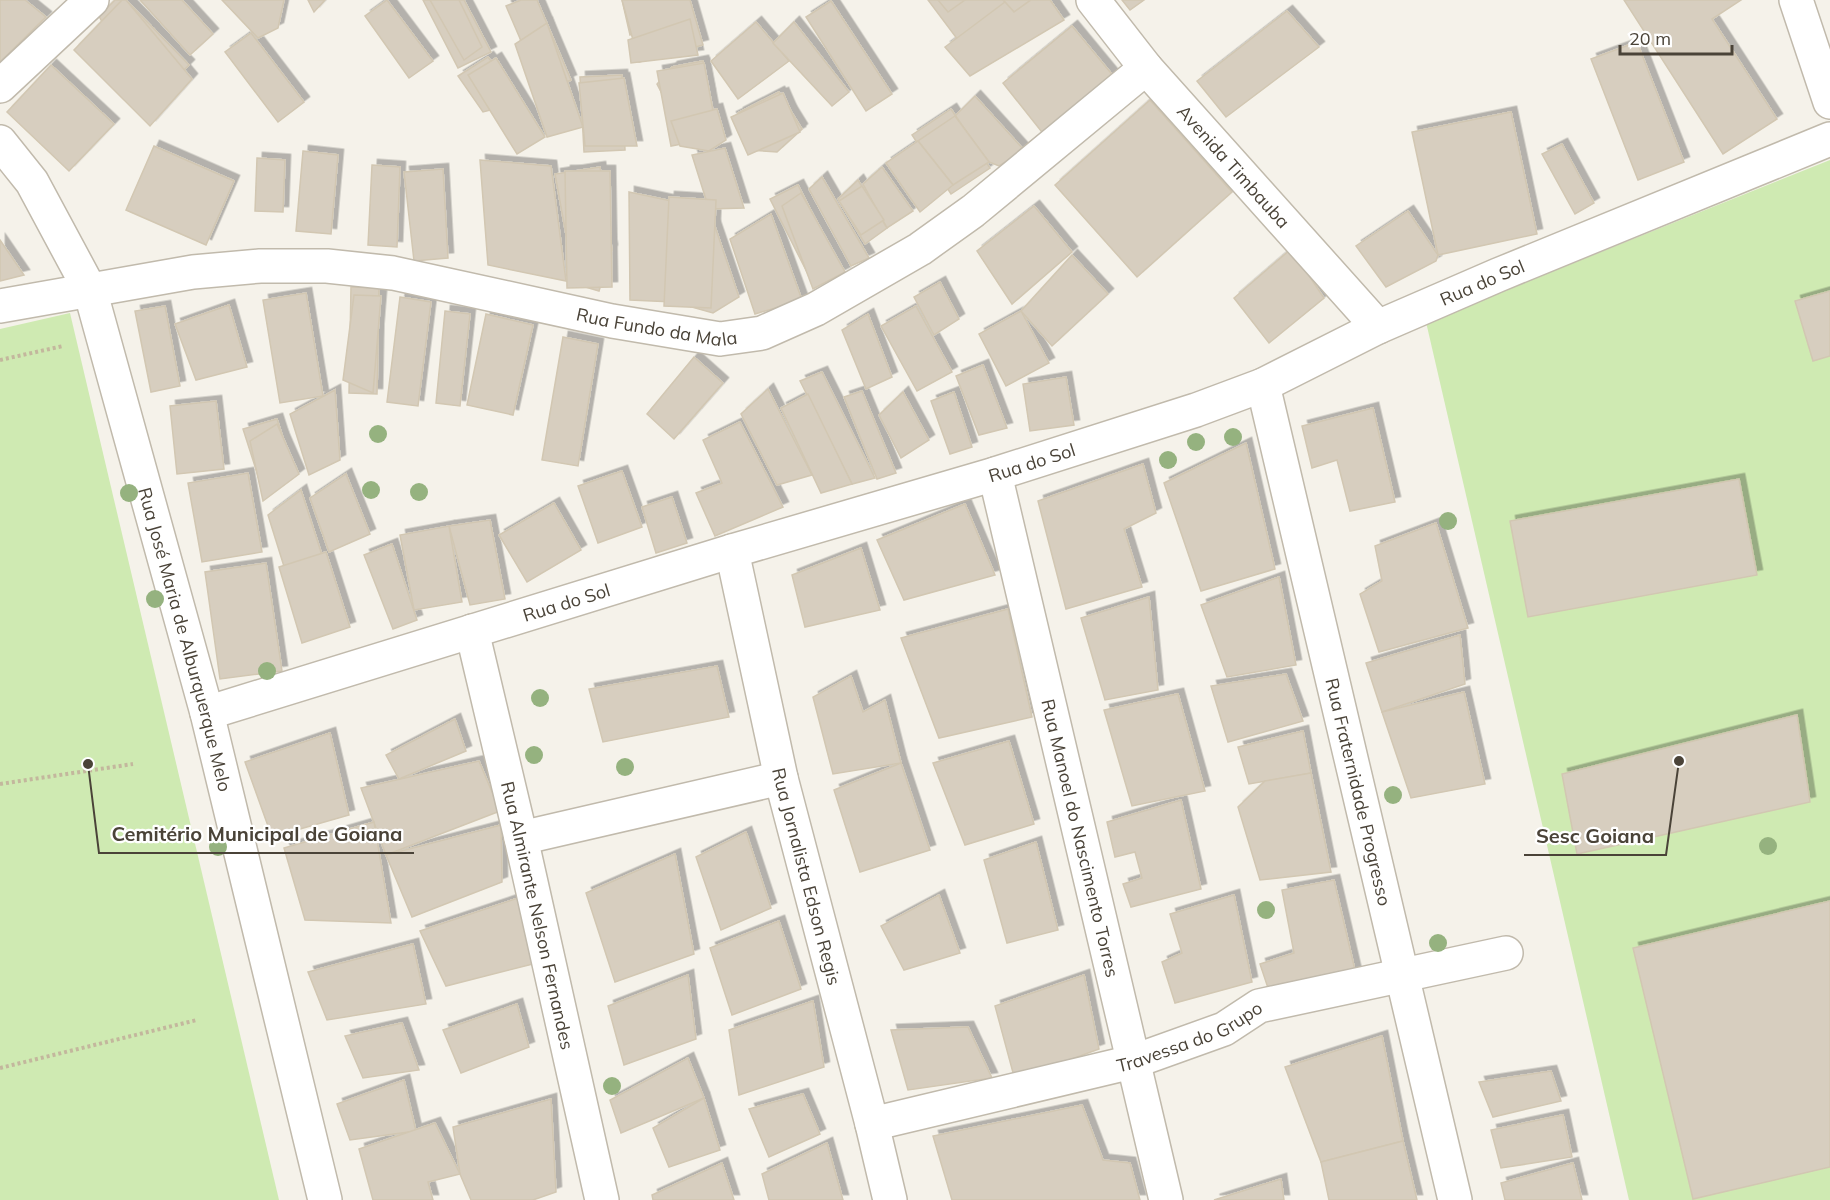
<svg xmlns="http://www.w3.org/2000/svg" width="1830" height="1200" viewBox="0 0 1830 1200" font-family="Mulish,sans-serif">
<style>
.green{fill:#cfeab2}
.building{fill:#d7cebf;stroke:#d2c7b2;stroke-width:1.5;filter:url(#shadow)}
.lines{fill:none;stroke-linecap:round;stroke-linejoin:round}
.street-casing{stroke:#c1baac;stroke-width:36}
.path{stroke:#c3b79d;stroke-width:4;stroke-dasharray:3 3;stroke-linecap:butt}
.street{stroke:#fff;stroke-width:33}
.tree{fill:#95b27f}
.labels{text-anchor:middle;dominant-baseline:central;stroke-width:4.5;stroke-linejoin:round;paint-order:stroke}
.street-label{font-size:18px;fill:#4a4338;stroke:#fff}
.leader{fill:none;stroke:#4a4338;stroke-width:2}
.callout-dot{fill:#4a4338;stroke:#fff;stroke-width:2}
.callout-label{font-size:20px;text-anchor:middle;font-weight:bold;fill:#4a4338;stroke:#fff;stroke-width:4.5;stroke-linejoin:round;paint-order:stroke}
</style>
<defs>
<filter id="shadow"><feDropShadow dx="5.5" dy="-5.5" stdDeviation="0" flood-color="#0004"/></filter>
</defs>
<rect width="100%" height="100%" fill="#f5f2ea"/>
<g class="green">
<polygon points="1830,160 1830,1200 1629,1200 1426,322"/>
<polygon points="70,313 279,1200 0,1200 0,329"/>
</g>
<g class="building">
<polygon points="0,0 25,0 46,17 0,62"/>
<polygon points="115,0 126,0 189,65 168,86 104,26 99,16"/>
<polygon points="122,0 126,0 192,79 150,126 74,50"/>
<polygon points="140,0 182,0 213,34 190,55"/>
<polygon points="222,0 284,0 278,28 258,38"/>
<polygon points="308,0 325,0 314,12"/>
<polygon points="387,0 433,61 409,78 365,16"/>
<polygon points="423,0 464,0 491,52 458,68"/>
<polygon points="430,0 459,0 482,47 464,60"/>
<polygon points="521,0 537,0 571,80 543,92 506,6"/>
<polygon points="622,0 685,0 688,11 630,35"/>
<polygon points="622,0 690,0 703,45 639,62"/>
<polygon points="928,0 1050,0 1056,9 979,68"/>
<polygon points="938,0 965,0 948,12"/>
<polygon points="1003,0 1031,0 1014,12"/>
<polygon points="1031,0 1050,0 1064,20 970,76 945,47 1005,2 1014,12"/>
<polygon points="1122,0 1144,0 1130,10"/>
<polygon points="1624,0 1741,0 1712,19 1777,119 1723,154"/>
<polygon points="831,1 892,94 866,111 806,17"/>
<polygon points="1287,11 1319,47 1226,117 1197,81"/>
<polygon points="690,19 698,55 631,63 628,40"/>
<polygon points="756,22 789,61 738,99 711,61"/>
<polygon points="794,22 849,92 832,106 773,43"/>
<polygon points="547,23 583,127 547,137 515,44"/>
<polygon points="1072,26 1115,78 1045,136 1003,83"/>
<polygon points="251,33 304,102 278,122 225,52"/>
<polygon points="1637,42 1684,162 1638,180 1591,59"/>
<polygon points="488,57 522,102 483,112 458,76"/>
<polygon points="496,58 545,137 517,154 468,75"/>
<polygon points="703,61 710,96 673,115 657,84 672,67"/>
<polygon points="704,63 718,137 671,146 657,71"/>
<polygon points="51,65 114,124 69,171 7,112"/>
<polygon points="622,75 625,150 584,152 580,77"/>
<polygon points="624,78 637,146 585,146 579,83"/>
<polygon points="779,92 802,129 777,152 748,150 738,113"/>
<polygon points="783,93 800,132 748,155 731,117"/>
<polygon points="975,96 1024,150 999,166 989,162 955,116"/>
<polygon points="1150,100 1232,192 1137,277 1055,185"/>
<polygon points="717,109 726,140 709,151 680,146 671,121"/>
<polygon points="951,109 990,168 951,194 912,135"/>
<polygon points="1511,112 1537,234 1438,255 1412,132"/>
<polygon points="955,116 989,162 953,185 918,141"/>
<polygon points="918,141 953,185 920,212 886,163"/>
<polygon points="1562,144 1594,203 1575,214 1542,154"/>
<polygon points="154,146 234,181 206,245 126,210"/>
<polygon points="725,148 744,208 709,209 692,155"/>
<polygon points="303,151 338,155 331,234 296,231"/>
<polygon points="257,158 285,160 283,212 255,211"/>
<polygon points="480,160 551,166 566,281 488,265"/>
<polygon points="372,165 400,167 397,247 368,245"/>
<polygon points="600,167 612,250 599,291 575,284 555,174"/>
<polygon points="882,167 913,211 887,228 863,184"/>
<polygon points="443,169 448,258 414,261 404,172"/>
<polygon points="565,171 610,171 612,287 567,288"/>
<polygon points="822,177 869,258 851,266 809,189"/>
<polygon points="858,180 887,228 865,244 838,199"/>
<polygon points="798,185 842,271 814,286 770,199"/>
<polygon points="862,186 884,220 861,235 839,201"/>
<polygon points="629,192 709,209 739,297 713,313 674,302 630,300"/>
<polygon points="801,193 845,272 813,289 782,206"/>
<polygon points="669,197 716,200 711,308 664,306"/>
<polygon points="1034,206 1072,252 1012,304 977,251"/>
<polygon points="1408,211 1438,255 1436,261 1386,287 1356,246"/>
<polygon points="771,214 802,300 755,314 730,239"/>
<polygon points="0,240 24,275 0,281"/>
<polygon points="1291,249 1324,298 1269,343 1234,298"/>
<polygon points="1072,255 1108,294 1052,346 1021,311"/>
<polygon points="940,282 959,319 934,335 914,297"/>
<polygon points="351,287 379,288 377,394 349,393"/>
<polygon points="1830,291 1830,356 1813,361 1795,301"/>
<polygon points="306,293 323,396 280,403 263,300"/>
<polygon points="354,295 381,296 373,393 343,380"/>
<polygon points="400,297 431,302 418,406 387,402"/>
<polygon points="229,305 247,367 196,380 175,324"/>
<polygon points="165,306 180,386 151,392 135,311"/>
<polygon points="916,306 952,372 917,391 881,326"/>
<polygon points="445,311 470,314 460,406 436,403"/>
<polygon points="1021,311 1049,363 1006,386 979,334"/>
<polygon points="486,314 533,325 513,415 467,405"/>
<polygon points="868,314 892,377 866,389 842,330"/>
<polygon points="563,337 598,344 578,466 542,460"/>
<polygon points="694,357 723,383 674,439 647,414"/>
<polygon points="983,365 1007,428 979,435 956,376"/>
<polygon points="822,372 875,478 852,484 800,381"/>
<polygon points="1066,377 1074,425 1030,431 1023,384"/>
<polygon points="768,389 812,475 777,485 741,414"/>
<polygon points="335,390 340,460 309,475 290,414"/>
<polygon points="862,391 896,473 877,479 844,397"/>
<polygon points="903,392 929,440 901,458 879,415"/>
<polygon points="954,392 972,447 950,454 931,401"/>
<polygon points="808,394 852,484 821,493 781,408"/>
<polygon points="216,401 224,469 177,474 170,406"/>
<polygon points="1373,408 1395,502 1350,511 1337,460 1312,468 1302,426"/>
<polygon points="277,419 294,472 260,482 243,429"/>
<polygon points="740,422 783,507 715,536 696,493 722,483 703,440"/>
<polygon points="277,424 299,474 263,501 250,441"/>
<polygon points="1246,443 1275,569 1201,591 1164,483"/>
<polygon points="1143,464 1156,513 1124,529 1142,587 1066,609 1038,501"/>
<polygon points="622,471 642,527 598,543 578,486"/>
<polygon points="248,473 262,552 202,562 188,483"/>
<polygon points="346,474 370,534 329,552 310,498"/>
<polygon points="1739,479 1757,575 1528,617 1510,521"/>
<polygon points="301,490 322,555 287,576 268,515"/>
<polygon points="672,497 687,543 656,553 642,507"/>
<polygon points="554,503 581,550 527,582 499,535"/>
<polygon points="965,504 995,575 904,600 877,540"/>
<polygon points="490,520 505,599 470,605 449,526"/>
<polygon points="1436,523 1468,628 1379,652 1360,594 1382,581 1375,546"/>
<polygon points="449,526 462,602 414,610 400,535"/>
<polygon points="392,544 417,620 393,629 364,555"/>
<polygon points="861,548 880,610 805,627 792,575"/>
<polygon points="326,552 350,627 302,643 279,567"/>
<polygon points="266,563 282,671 220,679 205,572"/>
<polygon points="1279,577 1296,665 1227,677 1201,605"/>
<polygon points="1149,597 1158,690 1105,700 1081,618"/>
<polygon points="1008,609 1032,717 939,738 901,638"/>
<polygon points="1460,635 1465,684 1382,712 1366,663"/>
<polygon points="717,666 729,717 603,742 589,689"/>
<polygon points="1286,674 1303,721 1228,742 1211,686"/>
<polygon points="851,676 863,712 885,700 901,763 833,774 813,697"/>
<polygon points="1464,692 1485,784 1411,798 1382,712"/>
<polygon points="1178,694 1205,791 1132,806 1104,710"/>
<polygon points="1797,715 1810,802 1577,854 1562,774"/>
<polygon points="455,719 466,751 399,779 386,755"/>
<polygon points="1303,731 1311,773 1249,784 1238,747"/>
<polygon points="330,733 349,815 272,837 245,762"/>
<polygon points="1009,741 1034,824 965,845 933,763"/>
<polygon points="479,761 500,811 386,855 361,788"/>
<polygon points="901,763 930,850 860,872 834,790"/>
<polygon points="1311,773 1331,872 1260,880 1238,807 1265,781"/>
<polygon points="1181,800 1201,889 1131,907 1123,884 1142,878 1135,852 1115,857 1107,822"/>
<polygon points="374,822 391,923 305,920 284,848"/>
<polygon points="501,825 502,882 412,917 386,855"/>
<polygon points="746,832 771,908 721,930 696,857"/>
<polygon points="1036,842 1058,930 1007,943 984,860"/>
<polygon points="675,854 694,954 615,982 586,893"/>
<polygon points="1334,880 1357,979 1270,994 1260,964 1294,953 1282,890"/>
<polygon points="939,895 960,953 904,970 881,926"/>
<polygon points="1234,895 1252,982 1175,1003 1162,962 1182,953 1170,914"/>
<polygon points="521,897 533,964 446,986 420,931"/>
<polygon points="1830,901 1830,1167 1693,1199 1633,948"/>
<polygon points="779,921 801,989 732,1015 710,948"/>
<polygon points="413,944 426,1004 327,1020 308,972"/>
<polygon points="688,975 696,1039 624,1065 608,1006"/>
<polygon points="1084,975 1099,1049 1015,1080 995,1006"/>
<polygon points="813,1001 824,1067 739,1095 729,1030"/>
<polygon points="517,1004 529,1047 461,1073 443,1030"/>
<polygon points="402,1023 419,1070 363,1078 345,1036"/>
<polygon points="968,1027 992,1078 908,1090 891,1030"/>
<polygon points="1382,1036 1403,1141 1321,1162 1285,1067"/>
<polygon points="688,1058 704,1098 621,1133 610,1100"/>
<polygon points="1551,1071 1561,1101 1493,1117 1479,1082"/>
<polygon points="404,1080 416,1131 350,1140 337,1104"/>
<polygon points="803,1094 820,1134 769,1157 749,1109"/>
<polygon points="704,1098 720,1150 669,1167 653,1128"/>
<polygon points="551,1099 556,1192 533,1200 471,1200 460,1174 453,1127"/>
<polygon points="1082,1105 1103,1160 1130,1163 1140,1200 952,1200 933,1136"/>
<polygon points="1563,1115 1572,1157 1501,1168 1491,1130"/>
<polygon points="435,1123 460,1174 428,1182 433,1200 373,1200 359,1149"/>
<polygon points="1403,1141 1417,1200 1329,1200 1321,1162"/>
<polygon points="827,1143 843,1200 769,1200 762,1174"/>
<polygon points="722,1163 734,1200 653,1200 652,1195"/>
<polygon points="1573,1163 1582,1200 1505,1200 1501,1183"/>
<polygon points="1281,1179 1284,1200 1214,1200"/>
</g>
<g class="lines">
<g class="street-casing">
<g id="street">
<path id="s1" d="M 1093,0 L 1146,68 L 1378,327"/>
<polyline points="1796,0 1830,102"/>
<polyline points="0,86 92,0"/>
<path id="s2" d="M 0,142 L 32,182 L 90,290 L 207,713 L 325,1200"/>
<path id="s3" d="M 0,306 L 193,272 L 260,266 L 327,266 L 393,273 L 612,321 L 720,339 L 762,333 L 816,309 L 920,249 L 973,211 L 1146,68"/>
<path id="s4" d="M 1263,385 L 1455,1200"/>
<path id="s5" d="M 995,474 L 1166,1200"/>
<path id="s6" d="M 732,551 L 781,778 L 872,1124 L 890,1200"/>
<path id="s7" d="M 472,631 L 521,838 L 602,1200"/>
<path id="s8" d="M 207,713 L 732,551 L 995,474 L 1196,410 L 1263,385 L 1378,327 L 1498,275 L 1830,139"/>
<polyline points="521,838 781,778"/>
<path id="s9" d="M 872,1124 L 1132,1062 L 1224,1029 L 1259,1006 L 1506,953"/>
</g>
</g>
<g class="path">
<polyline points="0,360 63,346"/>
<polyline points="0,784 133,764"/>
<polyline points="0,1068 197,1020"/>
</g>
<use href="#street" class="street"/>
</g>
<g class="tree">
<circle cx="378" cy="434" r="9"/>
<circle cx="1233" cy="437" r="9"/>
<circle cx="1196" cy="442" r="9"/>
<circle cx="1168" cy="460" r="9"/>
<circle cx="371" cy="490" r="9"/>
<circle cx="419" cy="492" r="9"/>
<circle cx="129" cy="493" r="9"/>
<circle cx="1448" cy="521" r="9"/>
<circle cx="155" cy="599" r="9"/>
<circle cx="267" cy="671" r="9"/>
<circle cx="540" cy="698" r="9"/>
<circle cx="534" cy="755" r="9"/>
<circle cx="625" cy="767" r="9"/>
<circle cx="1393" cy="795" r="9"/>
<circle cx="1768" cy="846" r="9"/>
<circle cx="218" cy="847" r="9"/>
<circle cx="1266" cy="910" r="9"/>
<circle cx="1438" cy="943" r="9"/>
<circle cx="612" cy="1086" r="9"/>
</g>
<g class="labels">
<g class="street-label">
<text stroke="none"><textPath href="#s1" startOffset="218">Avenida Timbauba</textPath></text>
<text stroke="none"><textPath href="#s8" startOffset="1348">Rua do Sol</textPath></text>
<text stroke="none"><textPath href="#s3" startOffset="666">Rua Fundo da Mala</textPath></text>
<text stroke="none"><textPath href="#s8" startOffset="862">Rua do Sol</textPath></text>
<text stroke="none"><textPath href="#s8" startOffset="376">Rua do Sol</textPath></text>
<text stroke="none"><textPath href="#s2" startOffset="536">Rua José Maria de Alburquerque Melo</textPath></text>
<text stroke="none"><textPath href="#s4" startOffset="418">Rua Fraternidade Progresso</textPath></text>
<text stroke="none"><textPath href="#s5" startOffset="374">Rua Manoel do Nascimento Torres</textPath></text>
<text stroke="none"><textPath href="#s6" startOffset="334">Rua Jornalista Edson Regis</textPath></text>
<text stroke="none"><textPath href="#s7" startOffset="292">Rua Almirante Nelson Fernandes</textPath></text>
<text stroke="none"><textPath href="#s9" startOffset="330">Travessa do Grupo</textPath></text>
</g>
</g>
<path class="leader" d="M88 764L99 853H414M1679 761L1666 855H1524"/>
<g class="callout-dot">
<circle cx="88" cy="764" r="6"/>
<circle cx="1679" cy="761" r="6"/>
</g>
<g class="callout-label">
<text x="257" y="841">Cemitério Municipal de Goiana</text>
<text x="1595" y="843">Sesc Goiana</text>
</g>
<path d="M1620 45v9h112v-9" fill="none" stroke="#4a4338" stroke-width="3"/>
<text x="1629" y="45" font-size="18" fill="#4a4338" stroke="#ffffff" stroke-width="4.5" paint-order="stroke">20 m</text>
</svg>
